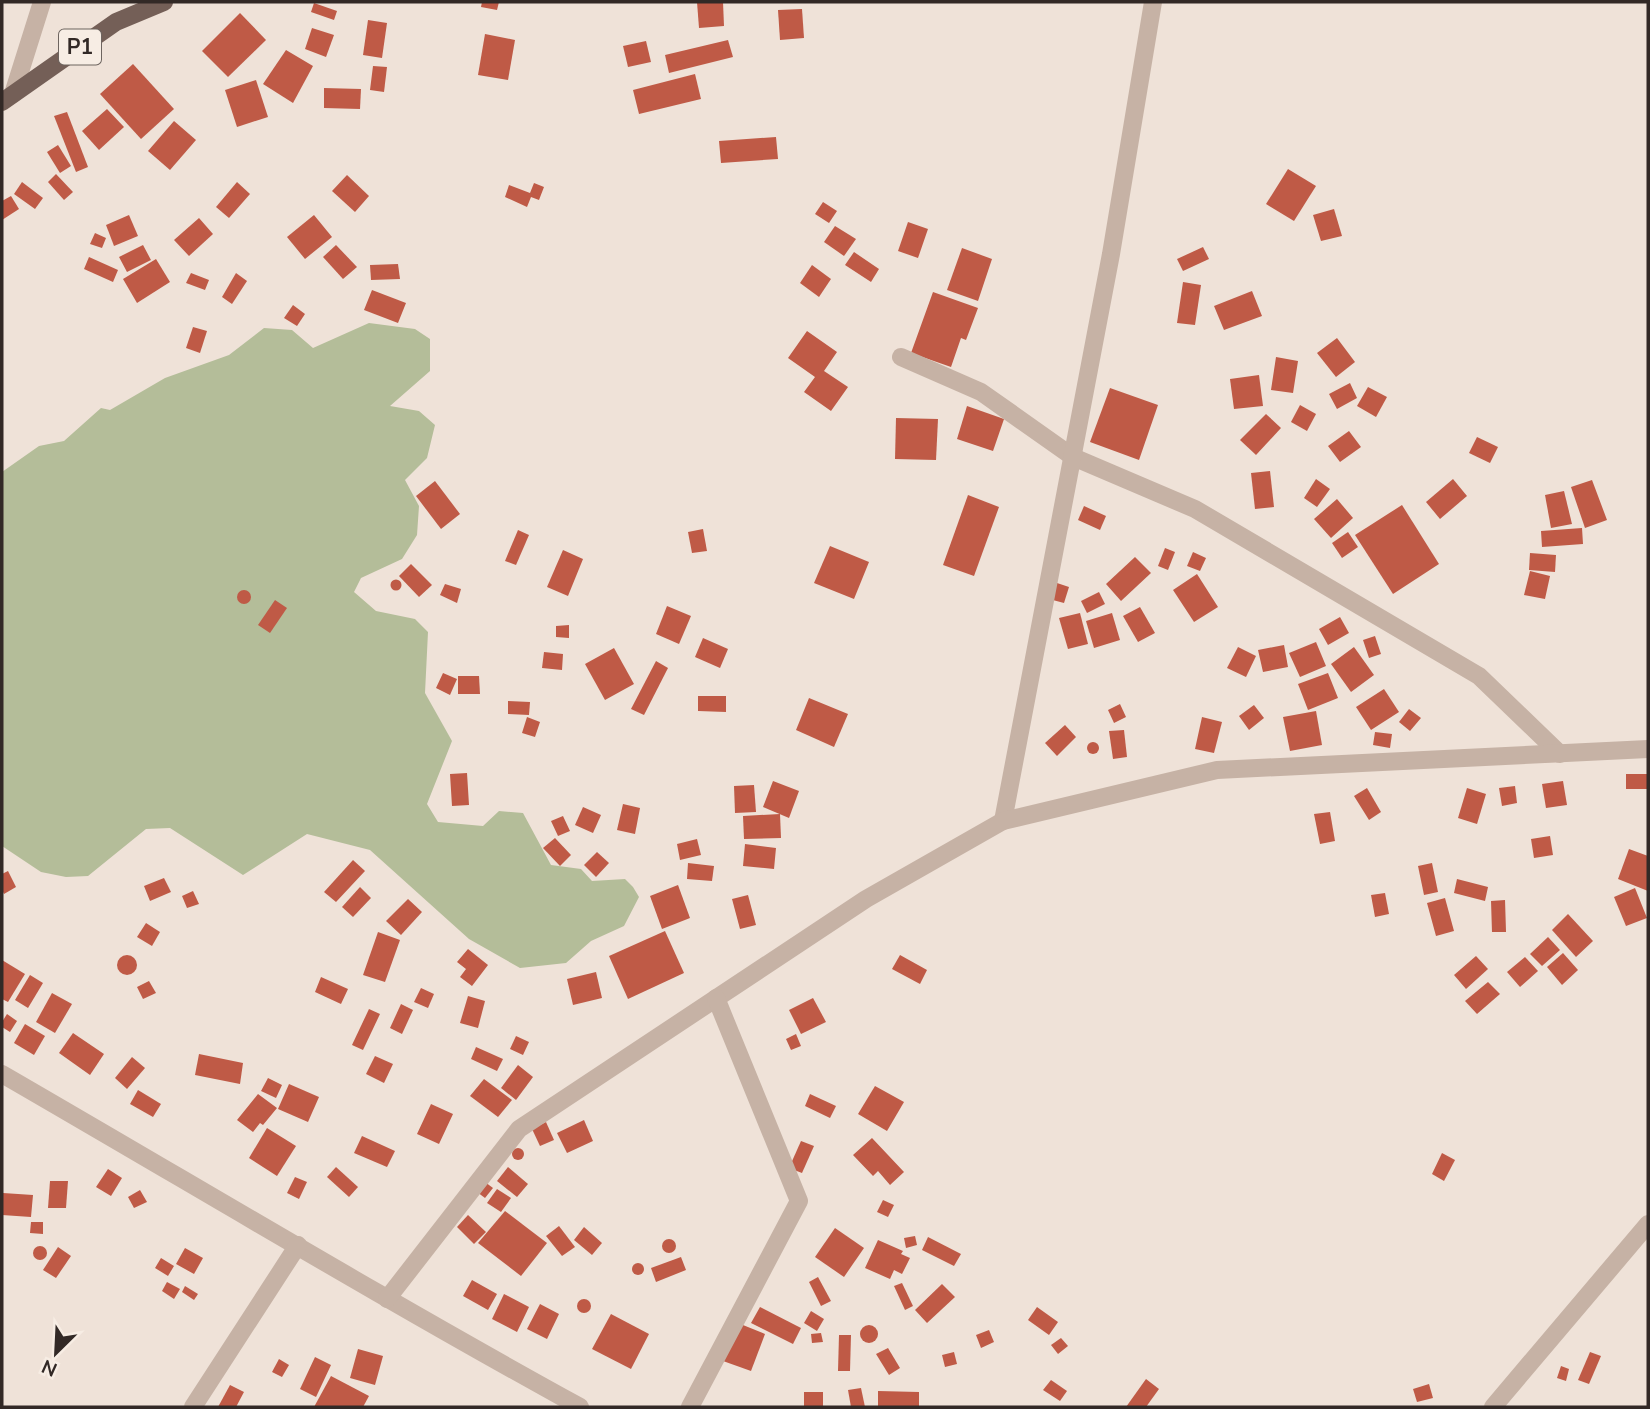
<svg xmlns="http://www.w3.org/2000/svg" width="1650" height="1409" viewBox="0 0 1650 1409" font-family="'Nunito Sans',sans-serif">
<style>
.green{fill:#b4bd99}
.building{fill:#bf5a46}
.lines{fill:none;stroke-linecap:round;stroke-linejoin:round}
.minor{stroke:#c6b2a5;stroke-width:18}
.tertiary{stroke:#c6b2a5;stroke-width:18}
.primary{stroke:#745f57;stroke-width:18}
.labels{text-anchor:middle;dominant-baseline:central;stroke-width:6;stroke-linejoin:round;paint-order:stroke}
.shield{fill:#f7ede4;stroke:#6d645f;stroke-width:2}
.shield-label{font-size:21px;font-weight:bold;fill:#322926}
</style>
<rect width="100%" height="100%" fill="#efe2d8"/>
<polygon class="green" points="369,323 415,329 430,339 430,371 390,406 419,411 435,425 427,458 405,480 419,506 417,535 402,559 361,578 354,592 376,611 415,619 428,632 425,693 452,741 427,804 438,822 483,826 499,811 523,813 551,865 581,869 592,881 625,879 633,887 639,897 624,926 591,941 566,963 520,968 469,939 370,850 307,834 243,875 170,828 146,829 88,876 66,877 41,872 2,846 2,472 39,446 64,441 101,408 110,410 165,378 229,355 264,328 292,330 313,348"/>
<g class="building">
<polygon points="482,2 499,2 497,10 481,7"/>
<polygon points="697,2 723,2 724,26 699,28"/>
<polygon points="314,3 337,11 334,20 311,12"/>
<polygon points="802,9 804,38 780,40 778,10"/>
<polygon points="240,13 266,40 228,77 202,51"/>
<polygon points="368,20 387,23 382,58 363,55"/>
<polygon points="312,28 334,35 326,57 305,49"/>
<polygon points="485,34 515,40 508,80 478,75"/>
<polygon points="728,40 733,57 669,73 665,55"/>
<polygon points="646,41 651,62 628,67 623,46"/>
<polygon points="286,50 313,66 293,103 263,84"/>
<polygon points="133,64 174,109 141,139 100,94"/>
<polygon points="373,66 387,67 384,92 370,90"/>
<polygon points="695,74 701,99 639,114 633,90"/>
<polygon points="256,80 268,117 237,127 225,90"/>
<polygon points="324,88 361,89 360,109 324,108"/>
<polygon points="107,109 124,127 99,150 82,131"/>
<polygon points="67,112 88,167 76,172 54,116"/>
<polygon points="174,121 196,140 170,170 148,151"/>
<polygon points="776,137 778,159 721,163 719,141"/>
<polygon points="58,145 71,166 60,173 47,152"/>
<polygon points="1288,169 1316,186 1294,221 1266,204"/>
<polygon points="56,174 73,192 64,200 48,182"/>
<polygon points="347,175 369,196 355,212 332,191"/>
<polygon points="22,182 43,198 35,209 14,194"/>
<polygon points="237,182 250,194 229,218 216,207"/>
<polygon points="534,183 544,187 539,200 531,197 527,207 505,197 509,185 530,193"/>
<polygon points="11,196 19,209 2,220 2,201"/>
<polygon points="823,202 837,211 829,223 815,214"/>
<polygon points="1334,209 1342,236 1321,241 1313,215"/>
<polygon points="129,215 138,236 114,246 106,225"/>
<polygon points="314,215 332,237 305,259 287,237"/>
<polygon points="199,218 213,234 189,256 174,240"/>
<polygon points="908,222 928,229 918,258 898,251"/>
<polygon points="835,226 856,239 844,256 824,242"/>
<polygon points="95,233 106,238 102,248 90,244"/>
<polygon points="143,245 151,260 127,272 119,257"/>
<polygon points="336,245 357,267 343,279 323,257"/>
<polygon points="1203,247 1209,259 1183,271 1177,259"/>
<polygon points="962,248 992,259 978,301 947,290"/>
<polygon points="854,252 879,269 871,282 845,265"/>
<polygon points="89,257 118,270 113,282 84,269"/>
<polygon points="156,259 170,282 137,303 123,279"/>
<polygon points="398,264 400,279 371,280 370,265"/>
<polygon points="812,265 831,279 819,297 800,283"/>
<polygon points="191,273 209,280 205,290 186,283"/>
<polygon points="236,273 247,281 232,304 222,297"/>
<polygon points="1183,282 1201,285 1195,325 1177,323"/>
<polygon points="372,290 406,303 398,323 364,310"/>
<polygon points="1252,291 1262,316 1224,330 1214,306"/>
<polygon points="933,292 978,308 966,340 961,338 951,367 911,353"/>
<polygon points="293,305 305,314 297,326 284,318"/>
<polygon points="193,327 207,331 200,353 186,348"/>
<polygon points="807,331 837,352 824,371 848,387 831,411 804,392 815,377 788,358"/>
<polygon points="1337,338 1355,362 1336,377 1317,353"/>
<polygon points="1276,357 1298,361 1293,393 1271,390"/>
<polygon points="1259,375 1263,406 1234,409 1230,379"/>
<polygon points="1350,383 1357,398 1337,409 1329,394"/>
<polygon points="1368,387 1387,397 1376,417 1357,406"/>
<polygon points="1110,388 1158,405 1139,460 1090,442"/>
<polygon points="1300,405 1316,414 1307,431 1291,422"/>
<polygon points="967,406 1004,419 993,451 957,439"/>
<polygon points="1266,414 1281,428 1256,455 1240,440"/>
<polygon points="896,418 938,419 936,460 895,459"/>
<polygon points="1349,431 1361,447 1340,462 1328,446"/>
<polygon points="1477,437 1498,447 1490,463 1469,453"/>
<polygon points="1270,471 1274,507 1255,509 1251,473"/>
<polygon points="1316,479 1330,489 1317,507 1304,498"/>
<polygon points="1453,479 1467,496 1440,519 1426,502"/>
<polygon points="1592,480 1607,520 1585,528 1571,487"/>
<polygon points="435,481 460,514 441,529 416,496"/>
<polygon points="1564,491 1572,524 1551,528 1545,495"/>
<polygon points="968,495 999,507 974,576 943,565"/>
<polygon points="1337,499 1353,518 1331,538 1314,519"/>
<polygon points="1402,505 1439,564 1393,594 1355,535"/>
<polygon points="1084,506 1106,516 1100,530 1078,520"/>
<polygon points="1582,528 1583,544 1542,547 1541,531"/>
<polygon points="703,529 707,551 692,553 688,532"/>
<polygon points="518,530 529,535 516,565 505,561"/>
<polygon points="1348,532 1358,547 1342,558 1332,543"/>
<polygon points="830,546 869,562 854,599 814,583"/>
<polygon points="1165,548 1175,552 1168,570 1158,566"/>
<polygon points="563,550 583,559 568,596 547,587"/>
<polygon points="1193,552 1206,558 1200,571 1187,566"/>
<polygon points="1530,553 1556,555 1555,572 1529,570"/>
<polygon points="1135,557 1151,573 1121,601 1106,584"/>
<polygon points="411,564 432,585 419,597 399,576"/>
<polygon points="1530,571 1550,576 1545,599 1524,595"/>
<polygon points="1197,574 1218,607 1194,622 1173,590"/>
<circle cx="396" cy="585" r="5.5"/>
<polygon points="1054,582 1069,587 1064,603 1049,599"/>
<polygon points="445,584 461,589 457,603 440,595"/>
<circle cx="244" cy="597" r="7"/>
<polygon points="1099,592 1105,604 1087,613 1081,601"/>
<polygon points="275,600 287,608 270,633 258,625"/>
<polygon points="667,606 691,616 679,644 656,634"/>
<polygon points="1140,607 1155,633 1138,642 1123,616"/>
<polygon points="1080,613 1088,644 1068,649 1059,618"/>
<polygon points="1112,613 1120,640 1094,648 1086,621"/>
<polygon points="1340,617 1349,633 1328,645 1319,629"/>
<polygon points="569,625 569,638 556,637 556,626"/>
<polygon points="1375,636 1381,654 1369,658 1363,640"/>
<polygon points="703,638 728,649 720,668 695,657"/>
<polygon points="1316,642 1326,666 1300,677 1289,653"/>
<polygon points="1284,645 1288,667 1263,672 1258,650"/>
<polygon points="1238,647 1256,656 1246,677 1227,668"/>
<polygon points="1354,647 1374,675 1351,692 1331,664"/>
<polygon points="614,648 634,684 605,700 585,664"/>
<polygon points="544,652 563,654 562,670 542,668"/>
<polygon points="656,661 668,668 644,715 631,709"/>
<polygon points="443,673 457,679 450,695 436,688"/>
<polygon points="1328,673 1338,698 1308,710 1298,684"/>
<polygon points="458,676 479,676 480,694 458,694"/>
<polygon points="1384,689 1399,712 1371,730 1356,707"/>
<polygon points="698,696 726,696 726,712 698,711"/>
<polygon points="809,698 848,714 834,747 796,730"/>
<polygon points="508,701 530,702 529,715 508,714"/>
<polygon points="1120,704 1126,717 1114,723 1108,710"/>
<polygon points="1254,705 1264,718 1249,730 1239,716"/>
<polygon points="1409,709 1421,718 1410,731 1399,722"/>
<polygon points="1316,711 1322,745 1290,751 1283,717"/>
<polygon points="527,717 540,722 535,737 522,733"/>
<polygon points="1202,717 1222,722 1214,753 1195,749"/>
<polygon points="1065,725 1076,737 1057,756 1045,743"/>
<polygon points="1124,730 1127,757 1113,759 1109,731"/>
<polygon points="1375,732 1392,734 1390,748 1373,745"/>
<circle cx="1093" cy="748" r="6"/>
<polygon points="467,773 469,805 452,806 450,774"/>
<rect x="1626" y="774" width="22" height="15"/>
<polygon points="773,781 799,791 789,818 763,807"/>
<polygon points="1563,781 1567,805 1546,808 1542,784"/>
<polygon points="754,785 756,812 735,813 734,786"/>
<polygon points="1515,786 1517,803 1502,806 1499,788"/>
<polygon points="1367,788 1381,812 1369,820 1354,796"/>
<polygon points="1467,788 1486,794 1477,824 1458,818"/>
<polygon points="623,804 640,808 635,834 617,830"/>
<polygon points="583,807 601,815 593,833 575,825"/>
<polygon points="1330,812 1335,841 1320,844 1314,814"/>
<polygon points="780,814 781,838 744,839 743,816"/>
<polygon points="563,816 570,831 558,836 551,821"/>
<polygon points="1550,836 1553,855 1534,858 1531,839"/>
<polygon points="555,838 571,855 560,866 543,848"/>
<polygon points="697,839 701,855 680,860 677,844"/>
<polygon points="745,844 776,848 774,869 743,866"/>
<polygon points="1629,849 1648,856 1648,891 1618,879"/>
<polygon points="597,852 609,863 596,877 584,865"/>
<polygon points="353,860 365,871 336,902 324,892"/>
<polygon points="688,863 714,866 712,881 687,879"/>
<polygon points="1432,863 1438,892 1424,895 1418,866"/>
<polygon points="8,871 16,887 4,894 2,890 2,874"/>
<polygon points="164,878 171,892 150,901 144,886"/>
<polygon points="1457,879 1488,887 1485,901 1454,893"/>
<polygon points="678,885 690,918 662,929 650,896"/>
<polygon points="360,887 371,898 353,917 342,907"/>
<polygon points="1635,888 1647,918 1626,926 1614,897"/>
<polygon points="193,891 199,904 187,908 182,896"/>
<polygon points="1385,893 1389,914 1375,917 1371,895"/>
<polygon points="748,895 756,925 740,929 732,899"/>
<polygon points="1445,898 1454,931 1436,936 1427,903"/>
<polygon points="408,899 422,912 401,935 386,921"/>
<polygon points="1505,900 1506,932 1492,932 1491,901"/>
<polygon points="1568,914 1593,941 1576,957 1552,930"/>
<polygon points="146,923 160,932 152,946 137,937"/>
<polygon points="665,931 684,973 628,999 609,956"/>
<polygon points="378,932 400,940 385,982 363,975"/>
<polygon points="1548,937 1560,950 1542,966 1530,954"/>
<polygon points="468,949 488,965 472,986 460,977 466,969 457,962"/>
<polygon points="1563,953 1578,970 1562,985 1547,967"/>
<circle cx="127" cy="965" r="10"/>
<polygon points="900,955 927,970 920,984 892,969"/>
<polygon points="1476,956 1488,969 1466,989 1454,975"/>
<polygon points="1525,957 1538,971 1520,987 1507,972"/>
<polygon points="2,960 25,974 8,1002 2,999"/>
<polygon points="596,972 602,998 573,1005 567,979"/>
<polygon points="30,975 43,983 28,1008 15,1000"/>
<polygon points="321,977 348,989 341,1004 315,992"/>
<polygon points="149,981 156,993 143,999 137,987"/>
<polygon points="1488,982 1500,994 1477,1014 1465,1001"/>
<polygon points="421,988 434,994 428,1008 414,1002"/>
<polygon points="52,993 72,1004 55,1033 36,1022"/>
<polygon points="468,996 485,1001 478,1028 460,1023"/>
<polygon points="813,998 826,1022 801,1034 789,1010"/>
<polygon points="401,1004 413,1010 402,1034 390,1028"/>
<polygon points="369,1009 380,1014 363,1050 352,1045"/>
<polygon points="7,1014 17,1021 10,1032 2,1027 2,1022"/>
<polygon points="25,1024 45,1036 34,1055 14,1043"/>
<polygon points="73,1033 104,1054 90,1075 59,1053"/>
<polygon points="796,1034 801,1046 791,1050 786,1039"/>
<polygon points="516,1036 529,1042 523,1055 510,1049"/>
<polygon points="476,1047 503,1059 497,1071 471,1059"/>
<polygon points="199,1054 243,1063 240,1084 195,1075"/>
<polygon points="375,1056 393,1064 384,1083 366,1074"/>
<polygon points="132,1057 145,1068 127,1089 115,1078"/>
<polygon points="518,1065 533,1077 516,1100 501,1088"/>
<polygon points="268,1078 282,1085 276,1098 261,1091"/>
<polygon points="484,1079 512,1100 498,1117 470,1096"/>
<polygon points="289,1084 319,1097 308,1122 278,1109"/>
<polygon points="875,1086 904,1102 887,1131 858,1114"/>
<polygon points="138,1090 161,1104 153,1117 130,1104"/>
<polygon points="258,1094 277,1108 263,1125 260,1123 253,1132 237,1120"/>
<polygon points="810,1094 836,1106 830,1118 805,1106"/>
<polygon points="431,1104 453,1114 439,1144 417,1134"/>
<polygon points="584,1120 593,1141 567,1153 557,1133"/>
<polygon points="546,1122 554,1140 540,1146 532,1129"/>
<polygon points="267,1128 296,1146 277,1176 249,1158"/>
<polygon points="362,1136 395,1151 387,1167 354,1153"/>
<polygon points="872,1138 904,1172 890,1185 878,1171 873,1176 853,1155"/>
<polygon points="801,1141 814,1146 802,1173 789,1168"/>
<circle cx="518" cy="1154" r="6"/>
<polygon points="1442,1153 1455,1160 1444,1181 1432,1174"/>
<polygon points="336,1167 358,1187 349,1197 327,1177"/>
<polygon points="508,1167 528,1184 517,1197 497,1181"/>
<polygon points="108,1169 122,1178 111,1196 96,1187"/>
<polygon points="295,1177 307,1182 299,1199 287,1193"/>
<polygon points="50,1181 68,1181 66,1208 48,1208"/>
<polygon points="485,1182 493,1188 485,1198 477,1192"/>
<polygon points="497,1189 511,1198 501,1212 487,1203"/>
<polygon points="140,1190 147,1202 134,1208 128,1197"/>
<polygon points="3,1193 33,1195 31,1217 2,1215"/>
<polygon points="883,1200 894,1205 888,1217 877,1212"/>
<polygon points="505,1211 547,1243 521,1276 478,1243"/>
<polygon points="468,1215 486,1232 474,1244 457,1227"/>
<polygon points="31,1222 43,1222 43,1234 30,1233"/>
<polygon points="559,1226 575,1247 562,1256 546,1236"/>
<polygon points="584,1227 602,1243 592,1255 574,1240"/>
<polygon points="835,1228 864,1248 844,1277 815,1257"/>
<polygon points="915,1236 917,1245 906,1248 904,1238"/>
<polygon points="928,1237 961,1254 954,1266 922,1250"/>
<circle cx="669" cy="1246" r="7"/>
<polygon points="878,1240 903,1251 901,1254 910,1258 902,1274 894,1270 890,1279 865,1268"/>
<circle cx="40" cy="1253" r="7"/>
<polygon points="58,1247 71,1256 56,1278 43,1270"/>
<polygon points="185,1248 203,1258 194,1274 176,1264"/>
<polygon points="681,1257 686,1270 656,1282 651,1268"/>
<polygon points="161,1258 174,1266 168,1276 155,1268"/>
<circle cx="638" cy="1269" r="6"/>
<polygon points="818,1277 831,1301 821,1306 809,1282"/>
<polygon points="472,1280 497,1294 488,1310 463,1296"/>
<polygon points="167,1282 180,1289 174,1299 162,1291"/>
<polygon points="902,1283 913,1306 905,1310 894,1286"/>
<polygon points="942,1284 955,1297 927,1323 915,1310"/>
<polygon points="185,1286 198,1294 194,1300 182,1292"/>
<polygon points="504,1294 529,1307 517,1332 492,1319"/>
<circle cx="584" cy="1306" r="7"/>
<polygon points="540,1304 559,1314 547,1339 527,1329"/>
<polygon points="760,1307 801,1328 793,1344 751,1323"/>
<polygon points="1037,1307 1058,1322 1049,1335 1028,1320"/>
<polygon points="811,1311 824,1319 817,1331 804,1323"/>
<polygon points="611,1314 649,1334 631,1369 592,1349"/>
<polygon points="738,1323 765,1334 751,1371 723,1361"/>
<circle cx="869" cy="1334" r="9"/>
<polygon points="989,1330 994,1342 981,1348 976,1335"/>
<polygon points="821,1333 823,1342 812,1343 811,1334"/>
<polygon points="839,1335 851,1335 850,1371 838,1371"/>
<polygon points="1061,1338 1068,1346 1058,1354 1051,1345"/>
<polygon points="888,1348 900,1368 889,1375 876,1354"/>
<polygon points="358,1349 383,1356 375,1385 350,1378"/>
<polygon points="954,1352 957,1364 945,1367 942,1355"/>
<polygon points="1590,1352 1601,1356 1589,1384 1578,1380"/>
<polygon points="315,1357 331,1365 316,1397 300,1389"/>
<polygon points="279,1359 289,1365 282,1377 272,1372"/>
<polygon points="1561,1366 1569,1369 1566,1381 1557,1378"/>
<polygon points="331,1376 369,1396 363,1407 314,1407"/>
<polygon points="1146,1379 1159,1389 1146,1407 1126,1407"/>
<polygon points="1051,1380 1067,1391 1060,1401 1043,1390"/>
<polygon points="1429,1384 1433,1398 1417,1402 1413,1389"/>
<polygon points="230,1385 244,1392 236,1407 218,1407"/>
<polygon points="861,1388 865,1407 851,1407 848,1390"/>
<polygon points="878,1391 919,1392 919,1407 878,1407"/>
<rect x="804" y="1392" width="19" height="15"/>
</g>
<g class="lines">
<g class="minor">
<polyline points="901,357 981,392 1073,457 1195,509 1479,676 1560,754"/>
<polyline points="1003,821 1111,254 1153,2"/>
<path d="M 2,1074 C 194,1185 385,1300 580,1407"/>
<polyline points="387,1299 519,1129 866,899 1003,821 1217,770 1648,749"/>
<polyline points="193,1407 298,1245"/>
<polyline points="690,1407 799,1201 716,998"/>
<polyline points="1493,1407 1648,1224"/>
</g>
<polyline class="tertiary" points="13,94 42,2"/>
<polyline class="primary" points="2,102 116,22 164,2"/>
</g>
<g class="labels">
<rect class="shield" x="59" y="29.5" width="42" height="35" rx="5"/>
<g class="shield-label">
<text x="80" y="47">P1</text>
</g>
</g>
<rect width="1650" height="1409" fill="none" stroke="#322926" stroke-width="7"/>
<g transform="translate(56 1353) rotate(204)" stroke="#f7ede4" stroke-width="5" paint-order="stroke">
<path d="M0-5L12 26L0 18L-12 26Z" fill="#322926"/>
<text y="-10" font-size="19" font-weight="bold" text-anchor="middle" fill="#322926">N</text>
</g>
</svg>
